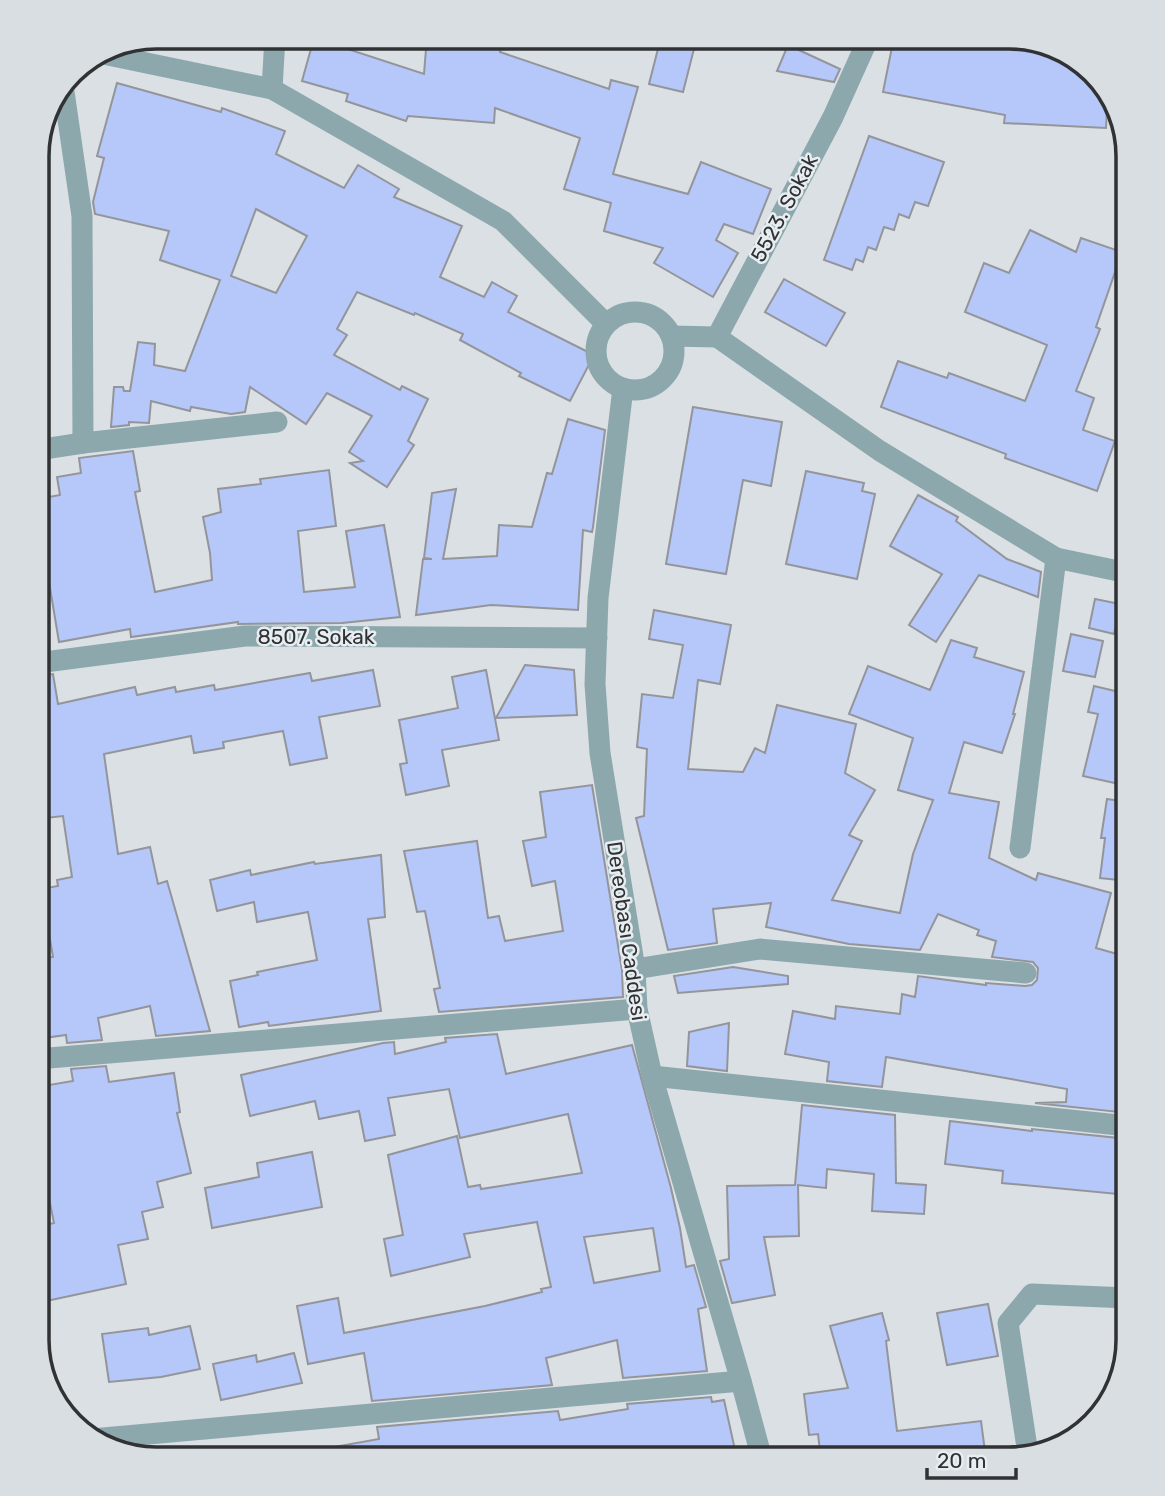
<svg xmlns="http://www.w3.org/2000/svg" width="1165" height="1496" viewBox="0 0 1165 1496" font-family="Rubik,sans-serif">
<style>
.building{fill:#b5c8f9;stroke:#93959b;stroke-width:2;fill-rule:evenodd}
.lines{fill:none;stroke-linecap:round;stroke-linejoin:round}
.minor{stroke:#8ca8ad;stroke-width:21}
.labels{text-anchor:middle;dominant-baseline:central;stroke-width:5;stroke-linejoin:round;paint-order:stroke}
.street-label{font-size:21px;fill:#303234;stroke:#e7edf1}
.rim{fill:none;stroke:#303234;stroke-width:3.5}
</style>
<rect width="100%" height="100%" fill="#dae0e4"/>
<g class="building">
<polygon points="427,37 501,37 500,52 609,89 611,80 638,87 613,174 688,194 701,162 771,189 753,234 724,224 716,240 738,253 713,297 654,263 663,248 604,231 611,203 564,189 580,138 495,108 494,123 408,116 406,121 346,101 348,94 302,81 314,38 424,74"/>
<polygon points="661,37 697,37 683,92 649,84"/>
<polygon points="894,37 982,37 980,45 1057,49 1068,52 1108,90 1106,128 1004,123 1005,115 883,92"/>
<polygon points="788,45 840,69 834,82 777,71"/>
<path d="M 117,83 L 221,112 L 222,108 L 285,131 L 276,154 L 344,188 L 358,165 L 399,189 L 394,197 L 462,226 L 440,277 L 484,297 L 492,282 L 517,296 L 508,312 L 594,355 L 570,401 L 519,376 L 521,373 L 460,340 L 463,334 L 415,313 L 414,315 L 357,292 L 337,329 L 347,335 L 334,355 L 400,390 L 402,386 L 428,399 L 408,441 L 414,445 L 387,487 L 350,463 L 363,461 L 349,452 L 372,416 L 327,393 L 306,424 L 250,387 L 245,412 L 231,414 L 191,407 L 190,411 L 151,401 L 149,423 L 129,422 L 129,425 L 111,427 L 114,387 L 123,387 L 124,391 L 130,391 L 138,342 L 155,344 L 154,365 L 185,371 L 220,280 L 160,260 L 169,231 L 95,214 L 93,202 L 104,158 L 97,156 ZM 256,209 L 307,236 L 276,293 L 231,276 Z"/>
<polygon points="869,136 944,162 928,206 915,202 909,218 899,214 894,230 884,227 876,250 868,247 863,262 856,259 852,270 824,260"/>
<polygon points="1030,230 1076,252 1081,238 1122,252 1096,327 1100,329 1076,391 1094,398 1083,430 1115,441 1097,491 1005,458 1006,454 881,407 898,361 947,378 949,373 1025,401 1047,345 965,312 984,263 1009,273"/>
<polygon points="784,279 845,313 826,346 765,312"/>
<polygon points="693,407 782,422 771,486 743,480 726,574 666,564"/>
<polygon points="568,419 605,430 593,527 592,532 583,530 578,610 491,605 416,615 423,559 432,559 424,558 432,493 456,489 443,559 497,556 499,525 532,527 547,473 552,474"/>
<polygon points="133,451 140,491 135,492 155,592 212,580 210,553 203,517 221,512 218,489 261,484 260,479 329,470 336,526 298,531 304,592 355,587 346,531 384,525 400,617 342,623 238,624 238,622 131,637 130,629 59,642 45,558 37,560 37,536 46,534 43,498 60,495 57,477 81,473 79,458"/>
<polygon points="806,471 864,483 862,491 875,494 857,579 786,564"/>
<polygon points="918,495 958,517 956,521 1007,559 1041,572 1038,597 979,575 936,642 909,625 942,574 890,546"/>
<polygon points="1095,599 1120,604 1114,634 1089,628"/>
<polygon points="654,610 731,625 720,684 698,680 688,769 743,772 755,748 765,753 777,705 856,724 845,773 875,790 849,835 862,841 832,900 900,913 913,854 933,800 898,790 913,738 849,714 868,666 930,690 951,640 977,648 974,657 1024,672 1013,714 1015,714 1002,753 964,742 949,793 999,802 989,858 1036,880 1038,873 1111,893 1096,948 1128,957 1128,1113 1035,1103 1066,1102 1067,1089 886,1057 882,1087 827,1081 829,1062 785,1054 793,1011 835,1019 836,1006 900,1014 902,994 915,997 918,976 986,985 986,983 1025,986 1032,985 1037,980 1038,968 1033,962 992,957 996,941 977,935 979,930 938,914 920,950 849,944 766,927 771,903 713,909 717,943 668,950 636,818 644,816 647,749 637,747 642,694 673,698 683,645 649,639"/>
<polygon points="1071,634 1103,641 1095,677 1063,671"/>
<polygon points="525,665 574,670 577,715 496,718"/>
<polygon points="373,670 380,706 319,717 327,758 290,765 283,731 223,742 224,748 194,753 191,736 104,754 118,854 150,847 158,884 167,881 210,1031 156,1036 150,1006 98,1018 102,1040 67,1043 66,1035 37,1039 37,959 53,957 41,889 58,886 57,880 72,877 63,816 37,819 37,676 53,674 58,704 135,687 137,695 175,687 176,692 214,685 215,690 310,673 312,681"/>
<polygon points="486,670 499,740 442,750 449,786 406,795 400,764 407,763 399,720 458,708 452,677"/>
<polygon points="1094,686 1128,694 1128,786 1083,776 1098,714 1088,712"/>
<polygon points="592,785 622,970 623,997 439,1012 434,989 440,988 425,911 417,912 404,851 477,841 488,918 499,916 505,941 563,931 555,881 532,886 523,841 546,837 540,792"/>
<polygon points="1107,799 1128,802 1128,881 1100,878 1105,838 1101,838"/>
<polygon points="381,855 385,917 368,919 381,1011 269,1026 268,1022 239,1027 230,981 258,975 257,972 317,960 308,912 257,922 254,902 217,911 210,880 250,870 251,875 314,862 315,864"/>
<polygon points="733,967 788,976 788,984 678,993 674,976"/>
<polygon points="729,1023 727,1071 687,1066 689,1032"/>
<path d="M 497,1034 L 506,1074 L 632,1045 L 671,1188 L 680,1228 L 686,1267 L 694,1265 L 706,1307 L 698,1309 L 707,1371 L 623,1378 L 617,1340 L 546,1358 L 552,1385 L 372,1401 L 364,1353 L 308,1364 L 297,1306 L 338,1298 L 344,1333 L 485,1306 L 542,1292 L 541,1289 L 551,1287 L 537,1222 L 464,1234 L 470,1257 L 391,1276 L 384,1239 L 403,1235 L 388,1155 L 457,1136 L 468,1187 L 480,1185 L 481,1189 L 582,1173 L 568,1114 L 460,1138 L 449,1089 L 388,1098 L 395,1135 L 365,1141 L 359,1111 L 319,1119 L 315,1101 L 250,1116 L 241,1075 L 383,1043 L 394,1042 L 395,1054 L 446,1042 L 445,1038 ZM 653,1228 L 660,1271 L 594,1283 L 584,1237 Z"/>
<polygon points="106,1066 109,1082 174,1073 180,1112 177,1113 191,1173 157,1182 163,1207 142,1212 148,1239 118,1245 126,1284 37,1303 37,1227 54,1223 37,1139 37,1087 73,1081 71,1069"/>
<polygon points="802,1105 895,1115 896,1183 926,1185 924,1214 872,1211 874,1174 827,1169 826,1188 798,1185 799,1236 764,1237 775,1295 732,1303 720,1261 729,1259 727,1186 795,1185"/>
<polygon points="950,1121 1032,1131 1032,1129 1128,1139 1128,1195 1002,1183 1003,1171 945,1164"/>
<polygon points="312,1152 322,1207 212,1228 205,1188 259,1177 257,1163"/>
<polygon points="988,1304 998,1356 947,1365 937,1313"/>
<polygon points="882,1313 889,1340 886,1341 897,1431 981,1421 986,1459 821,1459 818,1434 809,1435 804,1394 848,1388 830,1326"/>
<polygon points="190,1326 200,1369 161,1377 109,1382 102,1334 148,1328 149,1335"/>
<polygon points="294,1353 302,1383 221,1400 213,1364 256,1355 257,1362"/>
<polygon points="711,1397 712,1402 724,1400 737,1459 549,1459 547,1448 489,1459 336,1459 334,1447 379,1439 377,1427 558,1411 560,1420 628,1409 627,1404"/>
</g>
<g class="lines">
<g class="minor">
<polyline points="108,55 272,89 503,221 606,324"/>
<polyline points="63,85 82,216 83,443"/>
<polyline points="272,89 275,37"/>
<circle cx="635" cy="351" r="39"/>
<polyline points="671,336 717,337 833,117 869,37"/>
<polyline points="717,337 880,451 1056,558 1128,573"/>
<polyline points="623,388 598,598 595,684 600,753 635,969 637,1009 652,1076 741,1381 762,1459"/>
<polyline points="37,450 83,443 277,422"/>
<polyline points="37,663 245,636 597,638"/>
<polyline points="1020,848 1056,558"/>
<polyline points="635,969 760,949 1026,973"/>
<polyline points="37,1059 637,1009"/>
<polyline points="652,1076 1128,1126"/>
<polyline points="92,1439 741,1381"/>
<polyline points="1028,1454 1008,1323 1032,1294 1128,1298"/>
</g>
</g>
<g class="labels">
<g class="street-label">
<text transform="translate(784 208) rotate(-62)">5523. Sokak</text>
<text x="316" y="636">8507. Sokak</text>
<text transform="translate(627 931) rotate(82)">Dereobası Caddesi</text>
</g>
</g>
<path d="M0 0H1165V1496H0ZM156 49H1009A107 107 0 0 1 1116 156V1340A107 107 0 0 1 1009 1447H156A107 107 0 0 1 49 1340V156A107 107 0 0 1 156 49Z" fill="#d8dee2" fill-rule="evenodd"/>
<path class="rim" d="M156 49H1009A107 107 0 0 1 1116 156V1340A107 107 0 0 1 1009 1447H156A107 107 0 0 1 49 1340V156A107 107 0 0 1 156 49Z"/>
<path d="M927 1468v10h89v-10" fill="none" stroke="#303234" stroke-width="3.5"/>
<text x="937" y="1468" font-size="21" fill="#303234" stroke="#e7edf1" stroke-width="5" paint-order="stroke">20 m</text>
</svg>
